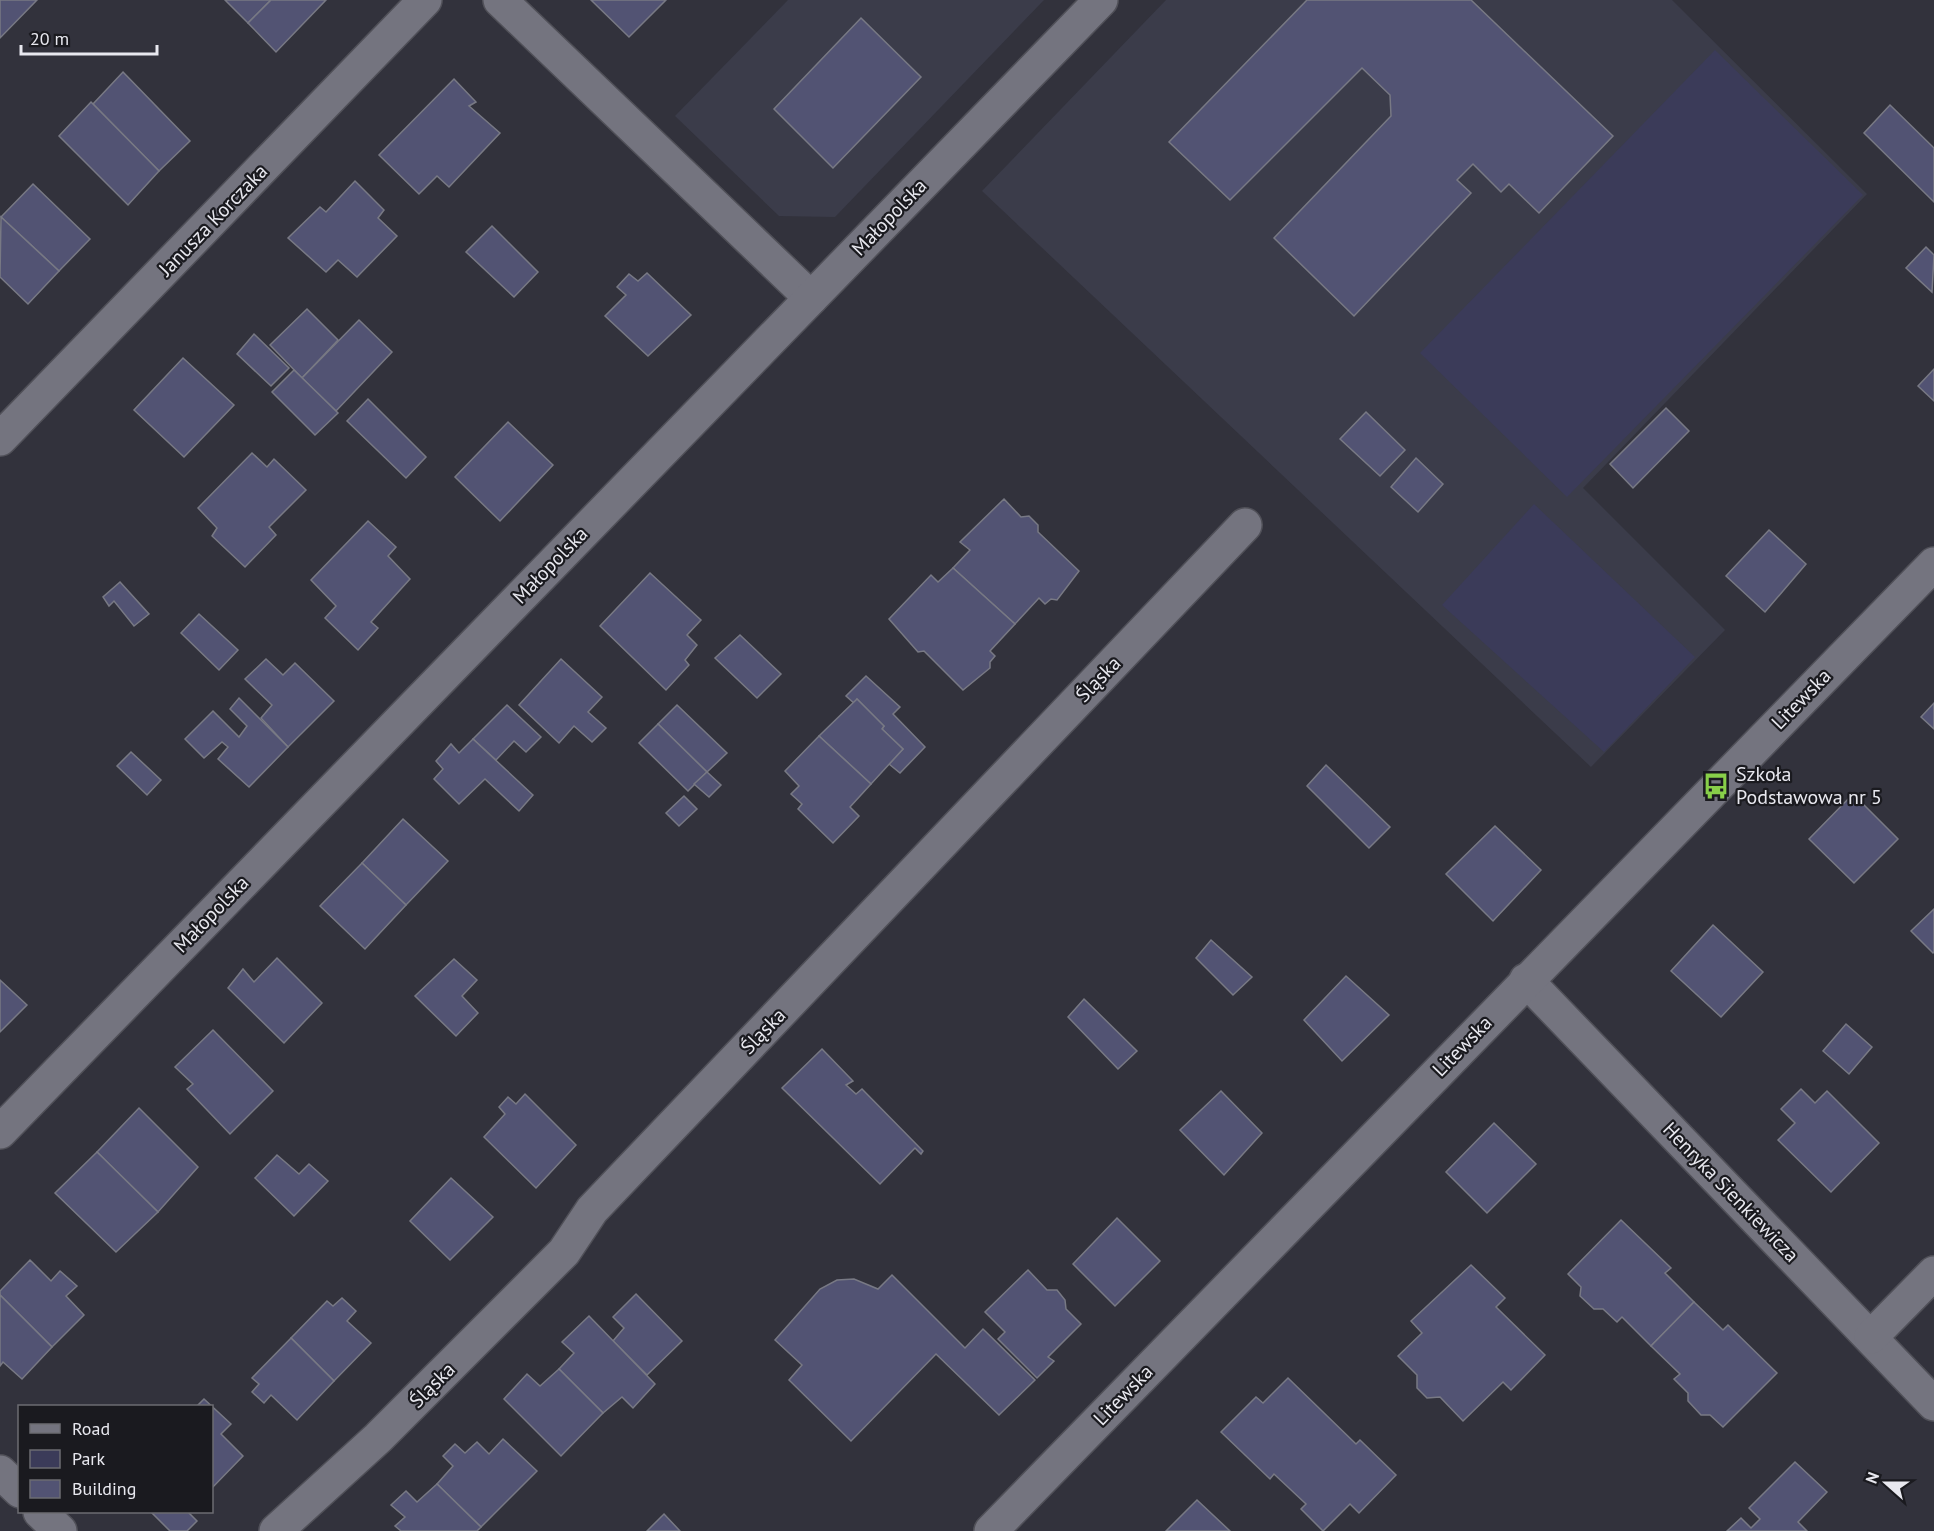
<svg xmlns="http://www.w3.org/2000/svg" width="1934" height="1531" viewBox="0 0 1934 1531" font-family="'PT Sans',sans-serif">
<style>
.built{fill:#3b3c4a}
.green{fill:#3b3b59}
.building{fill:#525373;stroke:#787984;stroke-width:1.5}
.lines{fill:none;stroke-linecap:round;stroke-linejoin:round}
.minor-casing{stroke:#505058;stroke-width:36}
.minor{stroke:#74747f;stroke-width:33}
.labels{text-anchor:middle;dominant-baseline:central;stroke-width:4.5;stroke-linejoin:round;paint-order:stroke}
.street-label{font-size:20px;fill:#e8e8ef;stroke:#1a1a1f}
.poi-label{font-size:20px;fill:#e8e8ef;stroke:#1a1a1f;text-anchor:start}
</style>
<rect width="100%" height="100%" fill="#32323c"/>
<g class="built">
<polygon points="788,0 1044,0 835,217 779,216 675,116"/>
<polygon points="1166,0 1672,0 1867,194 1583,488 1725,630 1591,767 982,191"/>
</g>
<g class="green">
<polygon points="1715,50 1863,195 1567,497 1420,353"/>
<polygon points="1534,504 1695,657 1604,752 1442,605"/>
</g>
<g class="building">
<polygon points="0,0 37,0 0,38"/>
<polygon points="225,0 271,0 248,23"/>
<polygon points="271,0 326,0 276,52 248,23"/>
<polygon points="591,0 666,0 629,37"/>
<polygon points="1307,0 1471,0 1613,136 1539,213 1509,184 1501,192 1473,164 1457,180 1471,193 1354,316 1274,238 1391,116 1390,95 1362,68 1230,200 1169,142"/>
<polygon points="861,18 921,77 833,168 774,109"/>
<polygon points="123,72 190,141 159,171 93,104"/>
<polygon points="454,79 476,102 469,106 500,133 449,187 437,176 419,194 379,155"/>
<polygon points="91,102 159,171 128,205 59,136"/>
<polygon points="1890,105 1934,148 1934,202 1864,133"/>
<polygon points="355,181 384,210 378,218 397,236 357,277 338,260 326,272 288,238 320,207 326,212"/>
<polygon points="33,184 90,239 59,271 1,217"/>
<polygon points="1,217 59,271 28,304 0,277"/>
<polygon points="492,226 538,272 514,297 466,252"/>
<polygon points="1926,247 1934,255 1932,292 1906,268"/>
<polygon points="647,273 691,315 648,356 605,316 626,295 617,287 629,274 638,281"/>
<polygon points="307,309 338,340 302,378 270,345"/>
<polygon points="359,320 392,352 336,411 302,378"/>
<polygon points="254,334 289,368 271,386 237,354"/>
<polygon points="183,358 234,405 184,457 134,410"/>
<polygon points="1934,369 1934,401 1918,386"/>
<polygon points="294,370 338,413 315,435 272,392"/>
<polygon points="368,399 426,457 406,478 347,421"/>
<polygon points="1666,408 1689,431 1633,488 1610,464"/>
<polygon points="1366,412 1405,450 1380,476 1340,439"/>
<polygon points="508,422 553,465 500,521 455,477"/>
<polygon points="252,453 267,467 274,459 306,490 269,527 276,535 245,567 212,536 217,528 198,508"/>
<polygon points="1416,458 1443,484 1418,512 1391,487"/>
<polygon points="1004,499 1021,517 1029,516 1038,525 1038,532 1079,571 1057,600 1051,599 1045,604 1039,598 1015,624 953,568 970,550 960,542"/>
<polygon points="368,521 396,547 388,556 410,579 371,622 378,628 358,650 325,618 336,606 311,580"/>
<polygon points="1769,530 1806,564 1765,612 1726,576"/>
<polygon points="953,568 1015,624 990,651 995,656 990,662 990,668 963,690 924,651 918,652 889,619 931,575 938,582"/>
<polygon points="650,573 701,620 687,635 697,645 685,660 689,665 666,690 600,626"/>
<polygon points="120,582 149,614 134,626 114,601 109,606 103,597"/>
<polygon points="199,614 238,650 219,670 181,633"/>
<polygon points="740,635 781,674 757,698 715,658"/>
<polygon points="266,659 283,675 295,663 334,701 288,747 261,718 272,705 245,679"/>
<polygon points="561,659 602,697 588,712 606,728 592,742 574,726 559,743 519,705"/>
<polygon points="866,676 900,707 893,714 925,747 900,773 889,764 903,749 882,729 884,726 857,699 855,704 846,696"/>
<polygon points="239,698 288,747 249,787 218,759 228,747 222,742 204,758 185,739 213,711 239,737 247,726 230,709"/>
<polygon points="857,699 884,726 882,729 903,749 871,784 819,736"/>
<polygon points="1934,703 1934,729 1921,717"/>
<polygon points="507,705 541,737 526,752 514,741 496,760 473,739"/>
<polygon points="677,705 727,753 707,772 658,724"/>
<polygon points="658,724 707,772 688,791 639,743"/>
<polygon points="819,736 871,784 850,807 859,816 833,843 798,809 802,804 791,794 799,786 785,771"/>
<polygon points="473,739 533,795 519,811 485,779 459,804 434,779 443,769 436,761 451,744 459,753"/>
<polygon points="131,752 161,780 147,795 117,766"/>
<polygon points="1326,765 1390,827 1369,848 1307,786"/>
<polygon points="707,772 721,785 709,797 694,784"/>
<polygon points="1853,794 1898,839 1854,883 1809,839"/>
<polygon points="684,796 697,809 679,826 666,813"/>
<polygon points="403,819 448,861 406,905 362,863"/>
<polygon points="1495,826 1541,870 1493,921 1446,874"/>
<polygon points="362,863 406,905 365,949 320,906"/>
<polygon points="1934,909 1934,952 1933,953 1911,931"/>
<polygon points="1713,925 1763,972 1721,1017 1671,971"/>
<polygon points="1211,940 1252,977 1233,995 1196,958"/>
<polygon points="277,958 322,1003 284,1043 228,988 243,969 254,982"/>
<polygon points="454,959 477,980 462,996 478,1013 456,1036 415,996"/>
<polygon points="1346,976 1389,1015 1342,1061 1304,1020"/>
<polygon points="0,980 27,1005 0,1032"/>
<polygon points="1084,999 1137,1051 1118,1069 1068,1017"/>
<polygon points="1846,1024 1872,1047 1849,1074 1823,1051"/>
<polygon points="213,1030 273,1091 230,1134 187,1089 193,1084 175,1067"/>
<polygon points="822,1049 853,1081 846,1085 856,1094 862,1089 923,1151 921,1154 915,1148 880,1184 782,1088"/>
<polygon points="1801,1089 1815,1103 1827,1091 1879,1143 1831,1192 1778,1140 1795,1123 1781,1109"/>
<polygon points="1221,1091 1262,1133 1224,1175 1180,1130"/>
<polygon points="525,1094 576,1145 536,1188 484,1137 505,1114 499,1107 508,1097 516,1104"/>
<polygon points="139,1108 198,1167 158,1212 97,1152"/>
<polygon points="1494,1123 1536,1164 1487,1213 1446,1172"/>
<polygon points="97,1152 158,1212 116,1252 55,1193"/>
<polygon points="277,1155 299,1174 309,1164 328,1181 294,1216 255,1178"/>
<polygon points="451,1178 493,1217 450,1260 410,1221"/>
<polygon points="1117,1218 1160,1261 1115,1306 1073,1264"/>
<polygon points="1621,1220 1671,1268 1665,1273 1694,1302 1651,1346 1622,1317 1617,1322 1603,1309 1594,1309 1580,1296 1581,1287 1568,1274"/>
<polygon points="30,1260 51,1281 60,1271 77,1286 66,1296 84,1315 52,1347 0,1295 0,1291"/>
<polygon points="1471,1265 1505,1298 1496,1307 1545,1355 1511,1390 1503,1382 1463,1421 1440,1397 1427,1398 1417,1388 1417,1375 1398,1356 1422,1333 1411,1321"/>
<polygon points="1028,1270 1047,1290 1057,1290 1065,1300 1066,1309 1081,1324 1048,1357 1054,1361 1037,1378 998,1339 1005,1332 985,1312"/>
<polygon points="892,1275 965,1348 983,1329 1035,1380 999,1415 936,1354 851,1441 789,1380 802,1365 775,1340 820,1289 837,1280 854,1279 878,1289"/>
<polygon points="636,1294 682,1341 647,1375 613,1341 624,1328 613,1317"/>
<polygon points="0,1295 52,1347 22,1379 3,1362 0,1366"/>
<polygon points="342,1298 356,1311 347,1321 371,1343 334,1381 291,1338 327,1301 333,1306"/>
<polygon points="1694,1302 1723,1330 1728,1325 1777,1373 1723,1427 1710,1415 1701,1415 1688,1401 1688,1393 1674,1379 1680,1374 1651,1346"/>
<polygon points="589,1316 655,1384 633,1408 622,1397 603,1413 559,1369 574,1353 562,1342"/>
<polygon points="291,1338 334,1381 297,1420 271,1395 264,1403 252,1392 259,1384 252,1378"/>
<polygon points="559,1369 603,1413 561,1456 504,1399 527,1374 540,1386"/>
<polygon points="1288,1378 1356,1444 1360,1440 1396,1475 1359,1513 1350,1504 1323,1531 1301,1509 1306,1504 1274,1474 1270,1479 1221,1432 1256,1397 1263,1403"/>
<polygon points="204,1399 231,1424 221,1434 243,1456 212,1488 212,1406 197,1406"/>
<polygon points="503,1439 537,1471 481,1527 437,1484 453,1466 443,1456 455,1444 465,1453 477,1442 489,1454"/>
<polygon points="1795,1462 1827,1492 1798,1522 1807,1531 1727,1531 1741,1518 1751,1528 1760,1519 1749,1508"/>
<polygon points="437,1484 481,1527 477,1531 401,1531 395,1526 405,1517 391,1505 406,1491 417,1502"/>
<polygon points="1197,1500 1230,1531 1166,1531"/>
<polygon points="151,1512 190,1512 189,1513 197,1521 187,1531 170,1531"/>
<polygon points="664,1514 680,1531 647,1531"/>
</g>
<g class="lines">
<g class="minor-casing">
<g id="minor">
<polyline points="500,0 811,298"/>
<polyline points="0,439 425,0"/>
<polyline points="1526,980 1934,1404"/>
<polyline points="0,1132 1101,0"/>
<polyline points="1871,1337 1934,1273"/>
<polyline points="0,1472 20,1491"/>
<polyline points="40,1512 60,1531"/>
<polyline points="276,1531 378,1438 564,1252 592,1210 1245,525"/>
<polyline points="991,1531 1934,564"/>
</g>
</g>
<use href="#minor" class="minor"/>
</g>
<defs>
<g id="bus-bare" transform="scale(2.07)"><path d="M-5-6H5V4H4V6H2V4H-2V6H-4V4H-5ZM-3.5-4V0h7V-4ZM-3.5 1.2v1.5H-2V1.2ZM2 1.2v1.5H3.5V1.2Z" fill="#88cf49" stroke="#1a1a1f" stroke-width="2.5" paint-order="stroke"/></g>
</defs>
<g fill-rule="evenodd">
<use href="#bus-bare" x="1716" y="786"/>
</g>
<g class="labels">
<g class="street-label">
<text transform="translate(889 217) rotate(-46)">Małopolska</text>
<text transform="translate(213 220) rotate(-46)">Janusza Korczaka</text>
<text transform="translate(550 565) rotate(-46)">Małopolska</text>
<text transform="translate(1098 679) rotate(-46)">Śląska</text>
<text transform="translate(1801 699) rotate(-46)">Litewska</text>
<text transform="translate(211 914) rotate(-46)">Małopolska</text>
<text transform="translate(763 1031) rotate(-46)">Śląska</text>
<text transform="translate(1462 1046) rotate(-46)">Litewska</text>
<text transform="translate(1731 1192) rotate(46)">Henryka Sienkiewicza</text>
<text transform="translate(432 1385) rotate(-45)">Śląska</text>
<text transform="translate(1123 1395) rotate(-46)">Litewska</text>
</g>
<g class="poi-label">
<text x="1736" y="774">Szkoła<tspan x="1736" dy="23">Podstawowa nr 5</tspan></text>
</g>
</g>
<rect x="18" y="1405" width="195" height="108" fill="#1a1a1f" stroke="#6c6c72" stroke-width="1.5"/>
<rect x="30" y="1424" width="30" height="9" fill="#74747f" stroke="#6c6c72" stroke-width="1.5"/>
<text x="72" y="1435" font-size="18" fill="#e8e8ef">Road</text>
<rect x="30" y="1450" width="30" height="18" fill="#3b3b59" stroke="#6c6c72" stroke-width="1.5"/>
<text x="72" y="1465" font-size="18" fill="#e8e8ef">Park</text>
<rect x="30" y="1480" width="30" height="18" fill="#525373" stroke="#6c6c72" stroke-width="1.5"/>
<text x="72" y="1495" font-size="18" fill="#e8e8ef">Building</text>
<g transform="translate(1886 1483) rotate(291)" stroke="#1a1a1f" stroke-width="4.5" paint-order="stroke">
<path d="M0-4.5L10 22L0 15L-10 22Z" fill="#e8e8ef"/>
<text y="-9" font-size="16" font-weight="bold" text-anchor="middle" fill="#e8e8ef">N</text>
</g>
<path d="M21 45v9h136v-9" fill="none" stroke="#e8e8ef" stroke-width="3"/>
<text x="30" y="45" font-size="18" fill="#e8e8ef" stroke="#1a1a1f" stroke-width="4.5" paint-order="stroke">20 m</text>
</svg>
